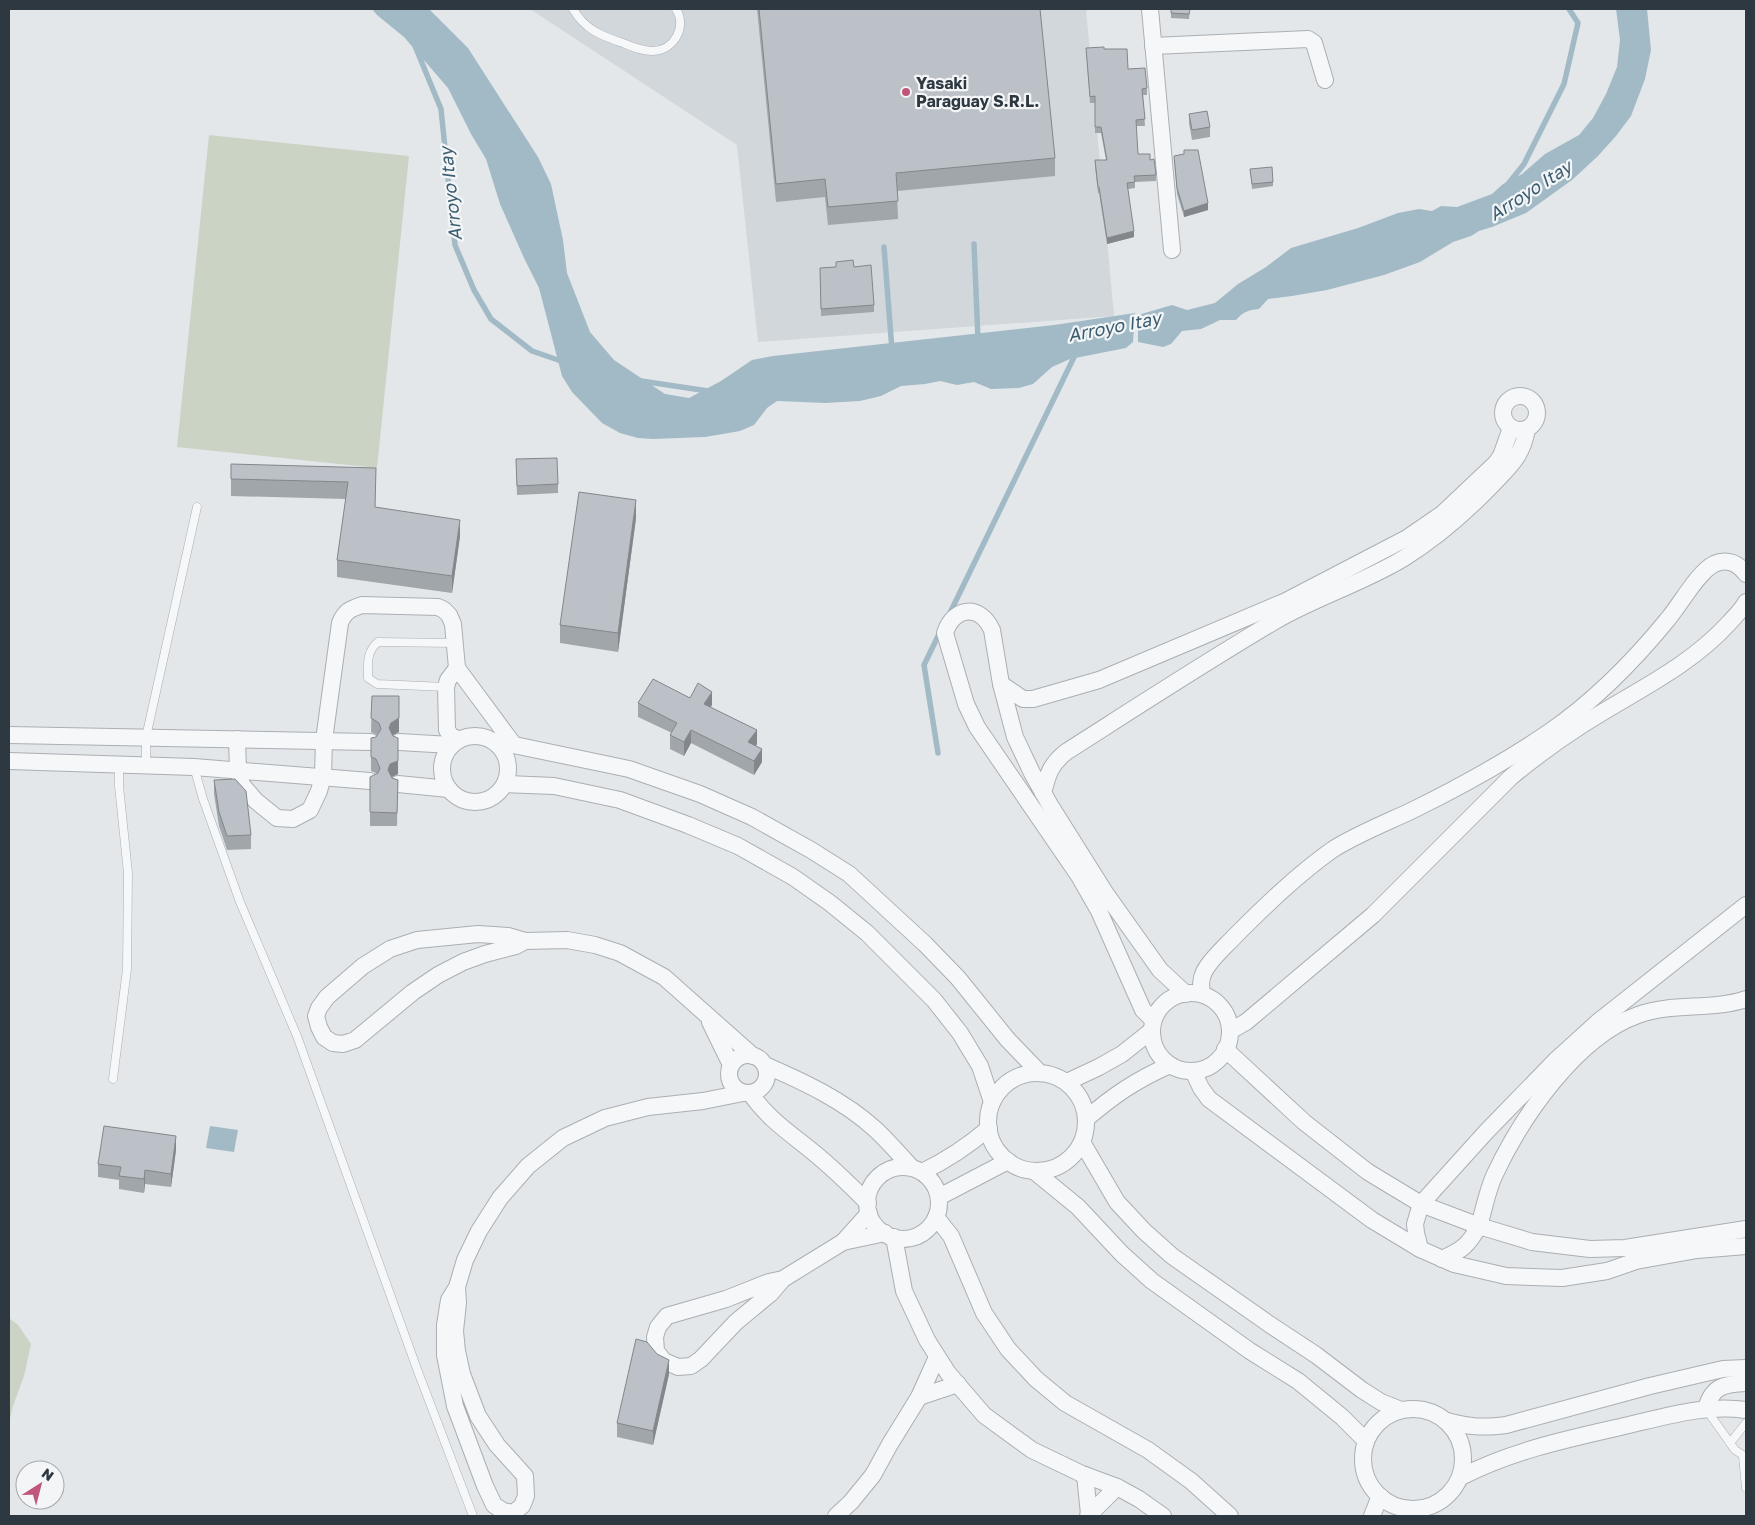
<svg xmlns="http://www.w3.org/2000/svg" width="1755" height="1525" viewBox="0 0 1755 1525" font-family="'Golos Text',sans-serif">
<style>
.built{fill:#d1d7db}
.green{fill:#cbd3c5}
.water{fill:#a2bac6}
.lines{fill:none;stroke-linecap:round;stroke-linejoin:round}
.stream{stroke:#a2bac6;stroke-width:5.5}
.lane-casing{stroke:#a9afb4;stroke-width:9}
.street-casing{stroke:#a9afb4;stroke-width:18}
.lane{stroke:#f6f7f8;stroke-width:8}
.street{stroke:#f6f7f8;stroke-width:16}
.wall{fill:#a1a6aa}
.shaded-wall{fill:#83878b}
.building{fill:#bbc1c6;stroke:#83878b}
.poi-dot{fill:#c1567b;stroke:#f3f5f7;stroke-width:2}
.labels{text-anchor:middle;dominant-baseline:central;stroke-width:4.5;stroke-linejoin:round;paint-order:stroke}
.poi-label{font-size:16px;font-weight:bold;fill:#2d3840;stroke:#f3f5f7;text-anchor:start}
.water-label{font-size:18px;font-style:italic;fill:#3b5d70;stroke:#f3f5f7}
</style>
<rect width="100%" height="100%" fill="#e3e7ea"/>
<polygon class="built" points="530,9 1086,9 1114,316 758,342 737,145"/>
<g class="green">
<polygon points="209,135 409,156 377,468 177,447"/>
<polygon points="9,1318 18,1325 31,1344 24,1376 13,1406 9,1423"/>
</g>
<g class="water">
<polygon points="372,9 429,9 468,48 538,157 551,184 563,240 567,273 590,332 614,360 665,394 689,398 721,381 752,360 773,356 1054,325 1135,313 1133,342 1126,348 1070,359 1052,367 1033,384 1019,388 991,389 974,382 957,385 940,381 925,384 901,386 881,396 860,401 825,403 777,401 767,408 754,425 740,431 705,437 653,439 638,438 620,433 602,423 572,392 562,376 539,288 524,258 500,204 486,159 471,134 448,88 404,37 377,15"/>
<path d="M 1616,9 L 1647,9 L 1651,50 L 1645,79 L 1631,116 L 1616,136 L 1598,156 L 1572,180 L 1526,213 L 1492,227 L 1479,231 L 1471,236 L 1453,242 L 1420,262 L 1384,275 L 1327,290 L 1292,296 L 1268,299 L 1259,309 C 1248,310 1243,312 1236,320 L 1220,320 L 1201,329 L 1182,331 L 1171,344 L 1163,347 L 1138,342 L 1138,315 L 1172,305 L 1187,310 L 1215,303 L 1238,284 L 1266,267 L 1291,248 L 1358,228 L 1398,213 L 1419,209 L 1432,211 L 1441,206 L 1457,207 L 1492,194 L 1503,184 L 1522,174 L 1545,154 L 1579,135 L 1593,118 L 1606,94 L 1617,67 L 1620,40 Z"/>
<polygon points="210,1126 238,1130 234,1152 206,1148"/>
</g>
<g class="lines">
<g class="stream">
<polyline points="415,46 441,109 455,245 474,290 491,319 532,351 564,362"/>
<polyline points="1508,184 1524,164 1564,84 1578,23 1569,9"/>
<polyline points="974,244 978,339"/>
<polyline points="884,247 892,350"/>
<polyline points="641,381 708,391"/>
<polyline points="949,615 1077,351"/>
<polyline points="938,753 924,665 940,632"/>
</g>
<g class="lane-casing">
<g id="lane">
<path d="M 573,9 C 585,30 602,36 623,43 C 633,47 642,51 653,51 C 675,50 687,26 676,9"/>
<path d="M 446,687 L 377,684 L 368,678 C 368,664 366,652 378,642 L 454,643"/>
<polyline points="146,765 146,737 197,507"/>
<polyline points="194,767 203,799 240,902 297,1036 417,1369 473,1516"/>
<polyline points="113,1079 127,969 128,873 119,786 119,765"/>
<polyline points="1706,1409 1735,1450 1746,1457"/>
<polyline points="1730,1443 1746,1423"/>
<polyline points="1743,1456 1746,1488"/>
</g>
</g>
<g class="street-casing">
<g id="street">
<polyline points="1150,9 1172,250"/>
<polyline points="1153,46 1308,39 1314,43 1325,80"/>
<circle cx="1520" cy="413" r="17"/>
<polyline points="457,668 448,680 446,687 447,730 451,736 458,739"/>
<polyline points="1001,684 1023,699 1033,699 1099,680 1286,601 1407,538 1442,514 1496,463 1501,456 1511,428"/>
<polyline points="9,735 371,742"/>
<circle cx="475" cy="769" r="33"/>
<path d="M 237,739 L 238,770 L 242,785 L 256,801 L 277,818 L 293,819 L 310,810 L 319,791 L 323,776 L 324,740 L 340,623 C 345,611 350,609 362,605 L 438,607 L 444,610 L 449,615 L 453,624 L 457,668 L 514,745"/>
<polyline points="495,741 629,769 700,794 752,817 811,850 849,874 925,944 958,978 1008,1040 1040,1073"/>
<polyline points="399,742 451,745"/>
<polyline points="9,761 194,767 370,781"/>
<polyline points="398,784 449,789"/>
<polyline points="505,784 554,786 620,800 688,825 738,846 793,877 830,903 867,933 934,1000 960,1033 980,1066 992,1102"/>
<path d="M 1043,793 C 1048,774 1050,765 1066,752 C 1135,708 1204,663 1275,621 C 1316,597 1363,583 1404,558 C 1436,538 1466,512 1492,485 C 1510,466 1522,457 1527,429"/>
<polyline points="525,941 516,946 485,954 463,962 438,975 413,992 355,1040 343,1044 333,1043 324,1037 319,1027 316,1016 319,1008 327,997 363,966 390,949 417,940 478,934 508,936 525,941 567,940 595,945 620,953 664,977 753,1056"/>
<circle cx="1191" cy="1032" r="39"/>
<path d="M 1202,994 C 1201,987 1200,980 1204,972 C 1211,958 1225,947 1236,935 C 1266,905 1297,875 1332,850 C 1355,835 1388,822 1413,810 C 1460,787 1505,762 1548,733 C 1593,702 1633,662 1668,619 C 1680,605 1698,572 1714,564 C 1727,558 1738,563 1746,574"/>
<path d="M 1153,1020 L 1143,1010 L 1099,911 L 1079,876 L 977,727 L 966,704 L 945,633 C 954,606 980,604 992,630 L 1001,684 L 1015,737 L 1032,773 L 1050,805 L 1106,894 L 1160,970 L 1186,994"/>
<polyline points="710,1022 731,1065"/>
<path d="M 1230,1031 L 1246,1022 L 1373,915 L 1511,777 C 1534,758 1557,741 1582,725 C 1633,692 1688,668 1729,623 C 1735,616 1742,610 1746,602"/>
<polyline points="1225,1049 1304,1122 1368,1172 1421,1204 1479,1226 1532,1242 1590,1249 1625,1248 1746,1229"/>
<circle cx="748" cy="1074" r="19"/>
<path d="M 765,1065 C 804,1082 843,1100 875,1129 C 888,1141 900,1155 912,1168"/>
<polyline points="1193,1071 1201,1088 1209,1099 1372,1220 1420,1249 1454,1264 1506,1276 1562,1278 1607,1271 1636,1261 1697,1250 1746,1246"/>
<circle cx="1037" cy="1122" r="49"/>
<polyline points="1067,1082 1099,1067 1122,1054 1151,1031"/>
<path d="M 750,1093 C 768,1119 790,1133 813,1152 C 833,1168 850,1185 868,1203"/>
<path d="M 1086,1119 C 1114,1095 1136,1080 1170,1065"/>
<polyline points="1082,1142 1117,1202 1144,1231 1172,1256 1269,1324 1316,1355 1362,1390 1381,1402 1401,1410"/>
<circle cx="903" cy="1203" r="36"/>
<polyline points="1034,1171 1078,1207 1122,1254 1152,1281 1250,1351 1298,1381 1342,1417 1366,1441"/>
<path d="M 922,1172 C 947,1160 968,1146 989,1128"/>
<polyline points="939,1197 1008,1161"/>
<polyline points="936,1217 951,1236 984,1313 1008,1349 1036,1379 1065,1403 1148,1450 1191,1481 1230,1516"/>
<polyline points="894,1237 904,1291 927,1340 948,1373 984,1415 1032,1450 1082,1474 1117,1487 1139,1499 1163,1516"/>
<polyline points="843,1242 885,1233"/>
<polyline points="1420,1249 1416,1233 1415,1224 1421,1204 1486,1132 1555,1061 1599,1021 1746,905"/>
<path d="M 1442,1259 C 1462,1250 1468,1246 1479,1226 C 1484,1209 1487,1192 1494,1176 C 1521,1118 1576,1037 1638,1015 C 1673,1002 1711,1011 1746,999"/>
<polyline points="783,1279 771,1293 736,1322 701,1359 691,1366 678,1367 664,1361 656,1351 655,1337 658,1327 667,1316 726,1299 769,1282 783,1279 843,1242 869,1213"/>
<polyline points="457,1287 458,1303 455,1331 457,1351 462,1374 478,1416 497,1445 525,1476 526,1496 522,1506 513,1513 503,1511 494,1505 485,1486 455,1406 445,1355 445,1325 449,1300 457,1287 465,1260 479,1231 500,1198 528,1166 563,1138 605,1118 648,1107 703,1101 743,1093"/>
<polyline points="919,1397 958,1384"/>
<circle cx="1413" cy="1459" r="50"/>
<path d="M 1706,1409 C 1712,1386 1724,1384 1746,1383"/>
<path d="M 1447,1421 C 1470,1427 1482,1428 1506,1425 L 1650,1386 L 1723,1369 L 1746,1368"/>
<polyline points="1085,1475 1089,1514"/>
<path d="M 1461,1477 C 1513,1450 1572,1438 1629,1425 C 1667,1416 1707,1404 1746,1410"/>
<polyline points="836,1516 851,1502 873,1475 890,1444 919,1397 937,1357"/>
<polyline points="1088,1516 1117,1487"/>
<polyline points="1372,1516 1380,1496"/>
</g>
</g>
<use href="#lane" class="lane"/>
<use href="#street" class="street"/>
</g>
<g class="wall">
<polygon points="757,9 1040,9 1055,158 1055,176 897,191 898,219 828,225 825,197 776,202"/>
<polygon points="1171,9 1190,9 1189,19 1171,18"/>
<polygon points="1086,48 1104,49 1128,69 1147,88 1147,95 1143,95 1145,126 1136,126 1138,154 1150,160 1156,175 1156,181 1135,182 1135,188 1128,189 1134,237 1107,244 1099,193 1098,193 1095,166 1095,160 1106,160 1101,133 1095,133 1095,103 1090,103"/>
<polygon points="1189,114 1210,127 1210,137 1192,140 1189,123"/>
<polygon points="1174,156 1208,210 1184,217 1177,194"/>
<polygon points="1250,169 1273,182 1273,186 1252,189"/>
<polygon points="836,262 854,267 874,305 874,312 821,316 820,268 836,267"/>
<polygon points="516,459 558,484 558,493 517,495"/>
<polygon points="231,464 376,468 375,507 460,536 452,593 337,577 337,560 346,499 231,496"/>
<polygon points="636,518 618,652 560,643 560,625"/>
<polygon points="372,696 399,732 393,735 398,774 391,777 392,778 398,780 397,826 370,826 370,777 377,774 376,773 371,771 371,757 377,735 371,732"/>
<polygon points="690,698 712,705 710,707 757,744 756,746 762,762 754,775 691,743 684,756 670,749 670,735 672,733 638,717 638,703"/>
<polygon points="214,780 251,835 251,849 227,850 219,826 214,794"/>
<polygon points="176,1150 171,1187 145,1184 144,1193 119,1189 119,1180 98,1177 98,1164"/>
<polygon points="669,1374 653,1445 617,1437 617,1423"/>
</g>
<g class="shaded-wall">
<polygon points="1208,203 1208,210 1184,217 1184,211"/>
<polygon points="1134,231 1134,237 1107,244 1107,238"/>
<polygon points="636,500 636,518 618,652 618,633"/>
<polygon points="460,520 460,536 452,593 452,576"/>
<polygon points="712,692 712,705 704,718 704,704"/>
<polygon points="399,696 399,732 391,736 389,728"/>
<polygon points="691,730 691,743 684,756 684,742"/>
<polygon points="757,730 757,744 748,756 748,742"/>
<polygon points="398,738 398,774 390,778 388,770"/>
<polygon points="762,749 762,762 754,775 754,761"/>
<polygon points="176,1136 176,1150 171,1187 171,1174"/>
<polygon points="145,1170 145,1184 144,1193 144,1179"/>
<polygon points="669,1360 669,1374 653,1445 653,1431"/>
</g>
<g class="building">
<polygon points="759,9 1040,9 1055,158 896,173 898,201 828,207 825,179 776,184"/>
<polygon points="1171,9 1190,9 1189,14 1171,13"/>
<polygon points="1104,47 1104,49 1127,49 1128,69 1145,68 1147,88 1142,89 1145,119 1136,120 1138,154 1150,154 1150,160 1154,159 1156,175 1134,176 1135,182 1127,183 1134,231 1107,238 1099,187 1098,187 1095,160 1107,160 1101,127 1095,127 1095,96 1090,97 1086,48"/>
<polygon points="1207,111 1210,127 1192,130 1189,114"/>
<polygon points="1184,150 1198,150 1208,203 1184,211 1177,188 1174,156 1184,154"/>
<polygon points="1272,167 1273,182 1252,184 1250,169"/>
<polygon points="853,260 854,267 871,265 874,305 821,309 820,268 836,267 836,262"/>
<polygon points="557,458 558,484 517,486 516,459"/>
<polygon points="231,464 376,468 375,507 460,520 452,576 337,560 348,482 231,479"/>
<polygon points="579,492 636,500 618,633 560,625"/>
<polygon points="653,679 690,698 698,683 712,692 704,704 757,730 748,742 762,749 754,761 691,730 684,742 670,735 677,723 638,703"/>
<polygon points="372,696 399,696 399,718 391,723 389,728 393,736 398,738 398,761 390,764 388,770 392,778 398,780 397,813 370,812 370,777 378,773 380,768 376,759 371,757 371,738 376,737 381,729 379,723 371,718"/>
<polygon points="235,779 246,791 251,835 227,836 219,812 214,780"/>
<polygon points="104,1126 176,1136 171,1174 145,1170 144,1179 119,1176 121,1167 98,1164"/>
<polygon points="636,1339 647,1342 657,1354 669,1360 653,1431 617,1423"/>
</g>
<circle class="poi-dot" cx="906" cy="92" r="5"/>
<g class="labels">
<g class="poi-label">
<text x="916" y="83">Yasaki<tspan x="916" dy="18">Paraguay S.R.L.</tspan></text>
</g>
<g class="water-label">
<text transform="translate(1530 190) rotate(-33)">Arroyo Itay</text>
<text transform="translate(450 194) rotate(-96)">Arroyo Itay</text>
<text transform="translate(1114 326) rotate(-11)">Arroyo Itay</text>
</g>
</g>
<rect width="1755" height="1525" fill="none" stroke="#2d3840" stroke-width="20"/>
<g transform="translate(40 1485) rotate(36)"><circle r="24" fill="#f3f5f7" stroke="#a4a9ae"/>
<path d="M0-4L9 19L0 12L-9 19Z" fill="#c1567b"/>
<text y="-8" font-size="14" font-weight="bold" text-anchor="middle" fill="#2d3840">N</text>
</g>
</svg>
